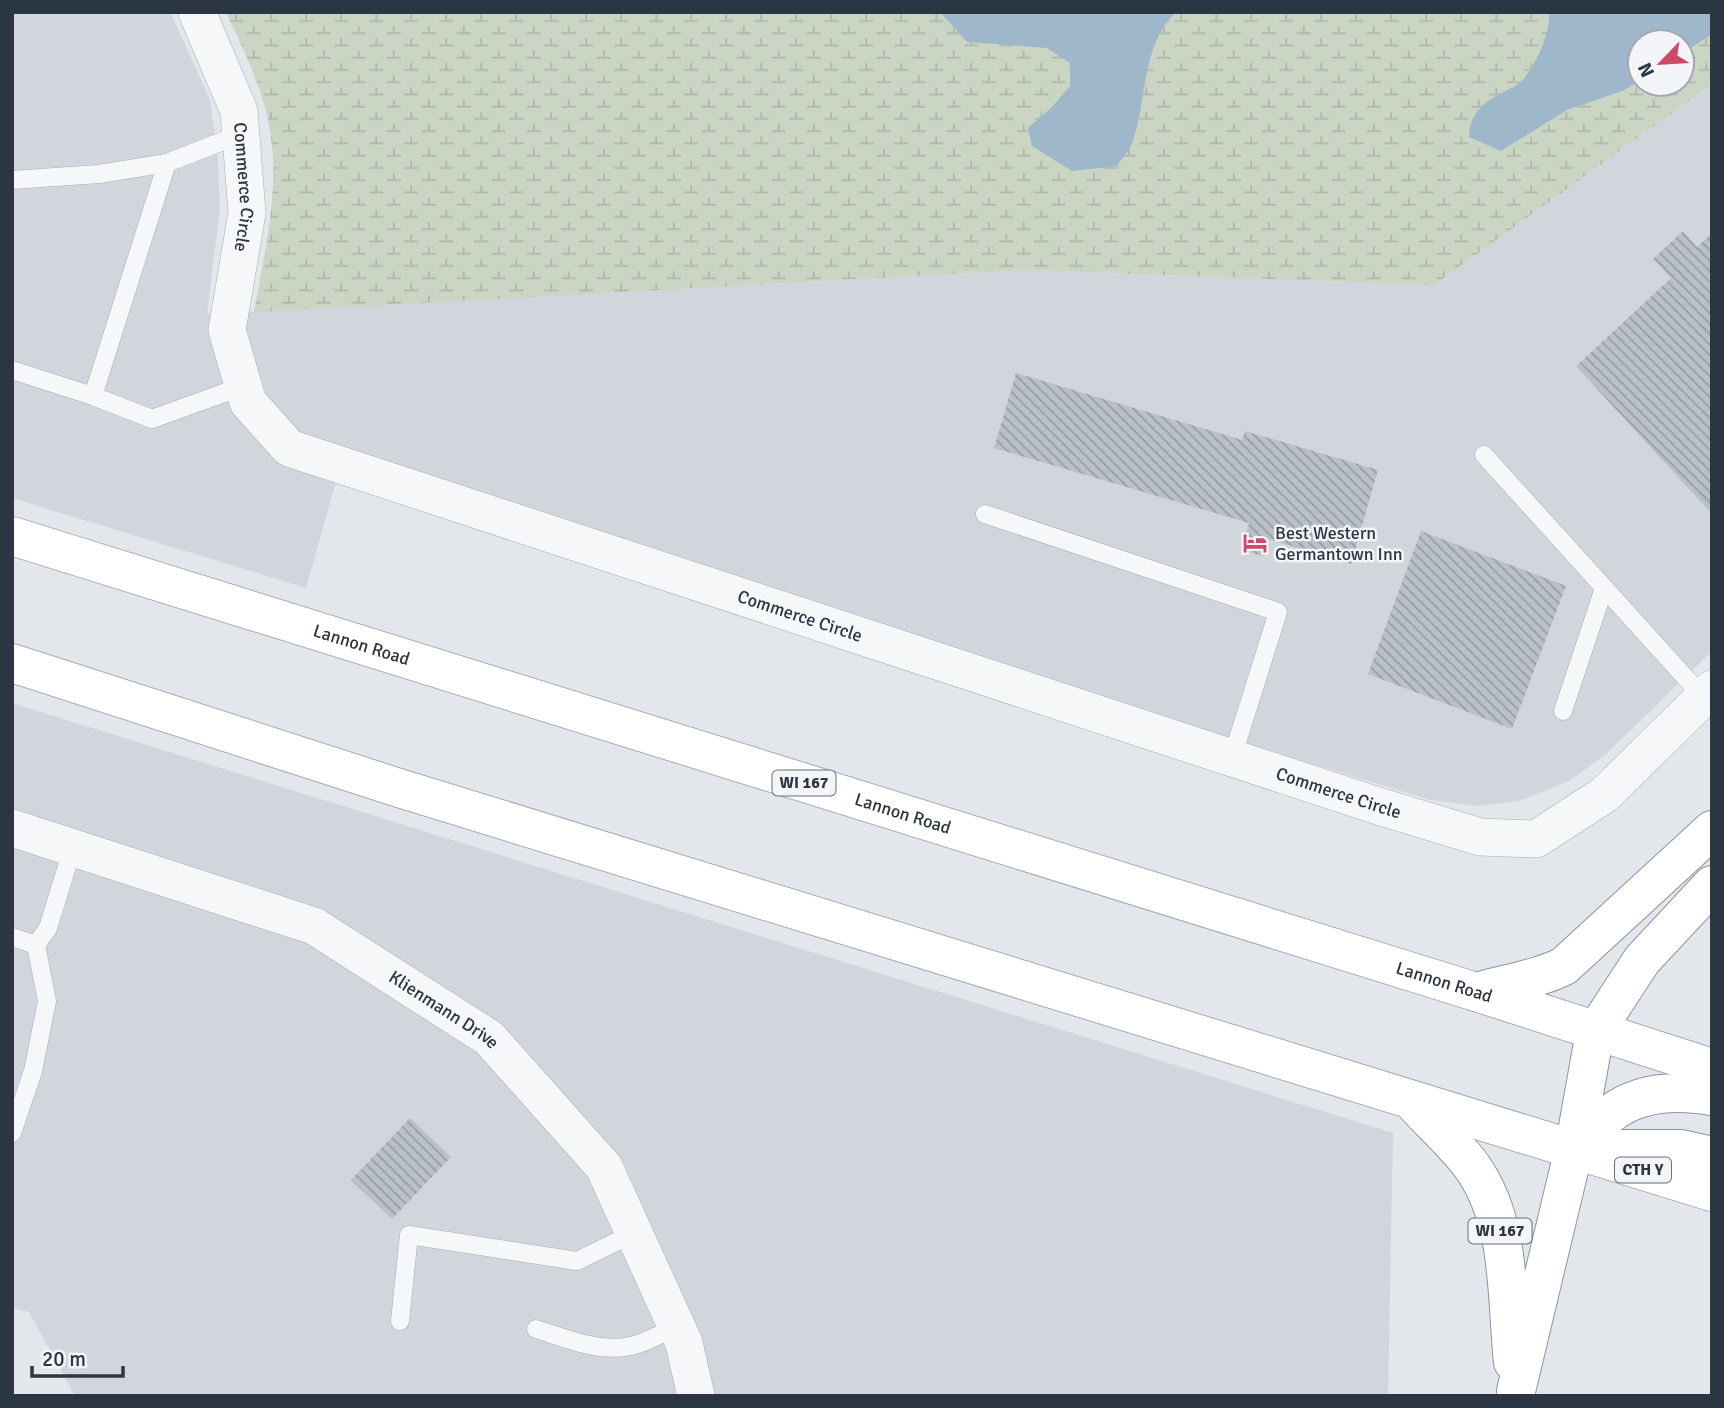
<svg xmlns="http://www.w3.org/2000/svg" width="1724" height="1408" viewBox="0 0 1724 1408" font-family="Signika,sans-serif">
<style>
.built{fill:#d1d6dd}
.wetland{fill:url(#wetland-marsh);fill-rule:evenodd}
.water{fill:#9fb7ca}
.building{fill:url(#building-back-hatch)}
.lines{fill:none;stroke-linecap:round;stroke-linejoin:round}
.lane-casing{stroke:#a8aeb5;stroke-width:19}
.street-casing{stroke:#a8aeb5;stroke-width:38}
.primary-casing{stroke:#a2acb7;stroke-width:40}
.highway-casing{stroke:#8b95a2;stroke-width:40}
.lane{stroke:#f6f7f9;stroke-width:18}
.street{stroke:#f6f7f9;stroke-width:37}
.primary{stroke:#fff;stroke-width:38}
.highway{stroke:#fff;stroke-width:38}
.labels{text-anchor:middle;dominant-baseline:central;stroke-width:5;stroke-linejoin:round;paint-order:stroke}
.shield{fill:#f3f5f8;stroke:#676f79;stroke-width:2}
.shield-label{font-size:16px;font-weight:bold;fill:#2b3643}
.street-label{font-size:18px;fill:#2b3643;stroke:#f3f5f8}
.poi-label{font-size:18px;fill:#2b3643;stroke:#f3f5f8;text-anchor:start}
</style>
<defs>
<pattern id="wetland-marsh" width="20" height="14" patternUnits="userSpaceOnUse" patternTransform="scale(1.75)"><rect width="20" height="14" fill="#cad5c4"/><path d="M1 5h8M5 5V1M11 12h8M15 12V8" fill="none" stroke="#aeb7aa"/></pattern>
<pattern id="building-back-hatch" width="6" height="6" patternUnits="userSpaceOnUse" patternTransform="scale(1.75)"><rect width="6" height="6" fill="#bac0c8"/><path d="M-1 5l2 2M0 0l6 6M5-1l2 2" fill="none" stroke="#979da4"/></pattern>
</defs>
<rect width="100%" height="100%" fill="#e3e7eb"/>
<g class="built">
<polygon points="12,12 170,12 209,97 217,146 220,209 207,314 1025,270 1434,285 1712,84 1712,651 1605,755 1569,781 1520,801 1478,806 1431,800 1266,750 343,457 306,588 12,498"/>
<polygon points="12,703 1393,1133 1388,1396 75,1396 29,1312 12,1308"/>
</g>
<path class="wetland" d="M 226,12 L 1712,12 L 1712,84 L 1434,285 L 1025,270 L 254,312 C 266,246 283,178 266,111 C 257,76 241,45 226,12 ZM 1640,42 L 1682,42 L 1682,84 L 1640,84 Z"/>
<g class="water">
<path d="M 940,12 L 1176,12 C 1140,47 1148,99 1132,143 C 1129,151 1122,158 1117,166 L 1072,171 L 1032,146 L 1028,128 L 1052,107 L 1070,86 L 1070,63 L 1047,48 L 967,42 Z"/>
<path d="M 1549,12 L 1712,12 L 1712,34 L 1682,54 L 1682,42 L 1640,42 L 1640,81 L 1622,91 L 1567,110 L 1501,151 L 1469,137 C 1469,112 1486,101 1507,90 C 1511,88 1518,85 1521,82 C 1535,67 1551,33 1549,12 Z"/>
</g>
<g class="building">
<polygon points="1683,231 1697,247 1712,233 1712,514 1576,366 1671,278 1653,259"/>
<polygon points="1016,373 1242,440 1245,431 1378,470 1351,564 1268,539 1263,556 1242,550 1249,523 994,448"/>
<polygon points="1421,531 1566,586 1512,729 1368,674"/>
<polygon points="410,1118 451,1157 392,1219 351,1180"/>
</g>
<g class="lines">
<g class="lane-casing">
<g id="lane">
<polyline points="12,180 99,174 167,163 241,134"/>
<polyline points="12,370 93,396 152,419 243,386"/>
<polyline points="93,396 167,163"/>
<polyline points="1484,455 1703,697"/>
<polyline points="985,514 1278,612 1232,758"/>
<polyline points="1563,711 1604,588"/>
<polyline points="12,937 36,945 48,928 73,847"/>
<polyline points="12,1133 33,1071 47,1001 36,945"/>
<polyline points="400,1321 409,1235 577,1261 634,1233"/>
<path d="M 536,1329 C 565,1338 599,1353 631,1346 C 646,1343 662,1333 676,1327"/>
</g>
</g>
<g class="street-casing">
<g id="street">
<path id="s1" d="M 197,12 L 239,111 L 247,213 L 227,330 L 248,402 L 289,448 L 1375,805 L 1480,837 L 1536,839 L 1604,795 L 1712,689"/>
<path id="s2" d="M 12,828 L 314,926 L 489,1038 L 604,1167 L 684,1343 L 696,1396"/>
</g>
</g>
<g class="primary-casing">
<g id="primary">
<path id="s3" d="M 12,536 L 1476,992 L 1712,1068"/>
<polyline points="12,663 399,788 1712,1192"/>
</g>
</g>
<g class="highway-casing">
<g id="highway">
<path d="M 1476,992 C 1506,983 1536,980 1564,966 L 1712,830"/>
<path d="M 1411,1100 C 1431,1123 1456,1144 1473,1168 C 1512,1224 1506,1297 1513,1362"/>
<path d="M 1574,1149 C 1586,1137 1598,1124 1610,1114 C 1639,1091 1677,1090 1712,1096"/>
<polyline points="1574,1149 1681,1149 1712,1156"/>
<polyline points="1516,1391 1574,1149 1595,1032 1642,960 1712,885"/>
</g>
</g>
<use href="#lane" class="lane"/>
<use href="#street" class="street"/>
<use href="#primary" class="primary"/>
<use href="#highway" class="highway"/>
</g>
<defs>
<g id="hotel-bare" transform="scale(1.89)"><path d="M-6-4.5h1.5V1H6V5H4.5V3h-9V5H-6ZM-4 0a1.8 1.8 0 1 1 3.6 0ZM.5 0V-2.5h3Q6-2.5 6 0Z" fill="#cd4b68" stroke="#f3f5f8" stroke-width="2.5" paint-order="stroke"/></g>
</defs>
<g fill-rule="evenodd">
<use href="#hotel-bare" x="1255" y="543"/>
</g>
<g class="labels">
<g class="shield">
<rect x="772.5" y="770.5" width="63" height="25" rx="5"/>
<rect x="1615" y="1157.5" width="56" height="25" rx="5"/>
<rect x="1468.5" y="1218.5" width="63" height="25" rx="5"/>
</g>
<g class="shield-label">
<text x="804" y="783">WI 167</text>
<text x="1643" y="1170">CTH Y</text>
<text x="1500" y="1231">WI 167</text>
</g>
<g class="street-label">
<text stroke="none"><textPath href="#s1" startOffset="184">Commerce Circle</textPath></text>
<text stroke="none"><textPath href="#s1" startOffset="1003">Commerce Circle</textPath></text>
<text stroke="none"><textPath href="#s3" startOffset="366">Lannon Road</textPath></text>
<text stroke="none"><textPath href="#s1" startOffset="1570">Commerce Circle</textPath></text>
<text stroke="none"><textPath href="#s3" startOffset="933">Lannon Road</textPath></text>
<text stroke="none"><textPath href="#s3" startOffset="1500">Lannon Road</textPath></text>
<text stroke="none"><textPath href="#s2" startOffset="472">Klienmann Drive</textPath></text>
</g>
<g class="poi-label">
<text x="1275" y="533">Best Western<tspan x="1275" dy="21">Germantown Inn</tspan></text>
</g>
</g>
<rect width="1724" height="1408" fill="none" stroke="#2b3643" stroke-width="28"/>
<g transform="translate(1661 63) rotate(245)"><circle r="33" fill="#f3f5f8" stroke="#a3a9b0" stroke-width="2"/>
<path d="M0-5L12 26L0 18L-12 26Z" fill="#cd4b68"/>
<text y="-10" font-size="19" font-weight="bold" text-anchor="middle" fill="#2b3643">N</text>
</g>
<path d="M32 1366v10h91v-10" fill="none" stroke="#2b3643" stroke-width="3.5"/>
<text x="42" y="1366" font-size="21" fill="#2b3643" stroke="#f3f5f8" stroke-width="5" paint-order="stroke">20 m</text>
</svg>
